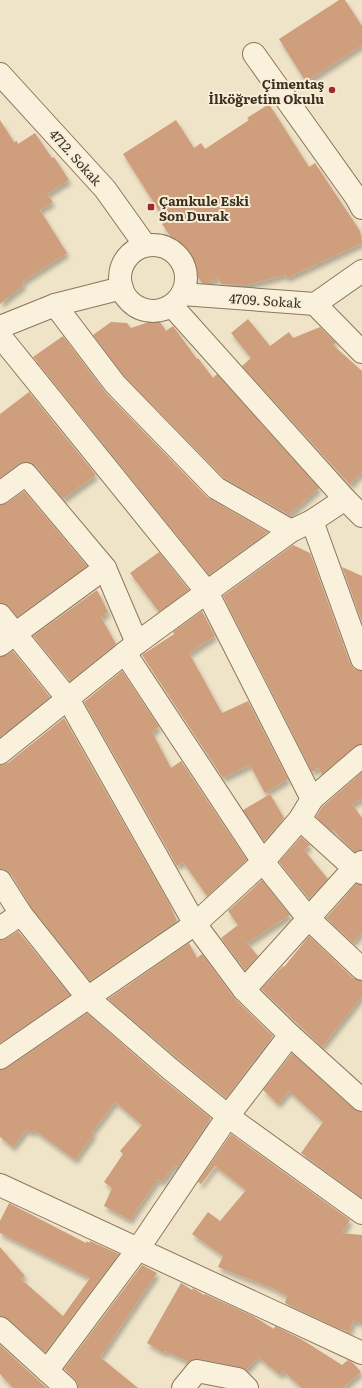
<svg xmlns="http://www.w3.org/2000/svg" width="362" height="1388" viewBox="0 0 362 1388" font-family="Literata,serif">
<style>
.building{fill:#cf9f7d;filter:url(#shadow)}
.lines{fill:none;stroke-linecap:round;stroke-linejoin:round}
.minor-casing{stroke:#8d765c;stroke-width:24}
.minor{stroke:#faf1dc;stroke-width:22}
.poi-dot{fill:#9e2a2b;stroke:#f7eed8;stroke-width:1.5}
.labels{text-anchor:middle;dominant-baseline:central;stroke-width:4;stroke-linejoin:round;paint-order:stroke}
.poi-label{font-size:13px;font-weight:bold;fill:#3d2e20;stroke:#f7eed8;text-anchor:end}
.street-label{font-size:13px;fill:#3d2e20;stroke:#f7eed8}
</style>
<defs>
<filter id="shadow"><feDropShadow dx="2.5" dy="4.5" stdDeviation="2" flood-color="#0004"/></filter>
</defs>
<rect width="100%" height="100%" fill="#f0e4c8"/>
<g class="building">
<polygon points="339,0 345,0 362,26 362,45 306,82 279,39"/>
<polygon points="269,104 309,167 315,163 360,231 362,243 287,278 285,275 248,285 222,284 217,278 208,283 202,283 162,224 166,222 123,154 176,120 194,148 201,143 205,149 249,120 247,118"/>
<polygon points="0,120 14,142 17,141 18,144 35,133 52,158 54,157 69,180 47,194 53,202 40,210 67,253 22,282 24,285 0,304"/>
<polygon points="158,319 166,331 173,326 197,359 198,358 213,378 217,374 319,488 289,515 224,478 124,376 93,335 111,322 127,323 131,328"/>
<polygon points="248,319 270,346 289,332 293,338 320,327 336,343 333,345 362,371 362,472 350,485 242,366 251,358 231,333"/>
<polygon points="63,336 106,393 207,497 268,532 209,575 33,357"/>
<polygon points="29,392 96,475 63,499 36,466 30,462 25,462 19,464 0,478 0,414"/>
<polygon points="24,491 87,566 17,617 9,607 5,604 0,603 0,505 7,503"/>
<polygon points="293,545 310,553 350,663 354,669 362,671 362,744 354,747 322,774 318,768 312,772 223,596"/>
<polygon points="159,552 189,590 159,612 130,573"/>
<polygon points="342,567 362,576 362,622"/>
<polygon points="97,590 108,612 101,617 116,644 70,681 33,636"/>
<polygon points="202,611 215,636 189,653 222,713 248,701 288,779 265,793 250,765 223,778 142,655 174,634 173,632"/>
<polygon points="13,651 50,697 0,737 0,657 7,655"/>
<polygon points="122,671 159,727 152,732 171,768 181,761 247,860 207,896 183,862 177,866 84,702"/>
<polygon points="64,718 169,903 177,921 90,981 31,907 11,874 6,870 0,869 0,765 8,763"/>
<polygon points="362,772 362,799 352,804 362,818 362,850 355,852 340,838 333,829 331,831 316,817 322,807"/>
<polygon points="270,794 284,818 264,841 243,810"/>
<polygon points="301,837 310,845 304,850 328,879 309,899 279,862"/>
<polygon points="262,880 290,915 247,943 258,956 245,970 221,938 238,925 228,911"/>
<polygon points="356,884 362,885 362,932 353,943 326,918"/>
<polygon points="18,931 70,995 0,1043 0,940 7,938"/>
<polygon points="309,936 353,978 362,981 362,996 322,1047 261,989 283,966 284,967"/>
<polygon points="189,943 197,958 202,954 235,999 273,1036 226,1098 177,1058 108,999"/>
<polygon points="87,1013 161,1078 211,1118 178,1167 175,1165 162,1182 158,1179 130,1220 104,1206 112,1188 104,1182 123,1154 120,1151 142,1125 115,1102 92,1132 94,1134 75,1160 34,1130 31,1133 27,1129 13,1147 0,1137 0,1070 7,1068"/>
<polygon points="292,1053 354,1109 362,1112 362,1198 301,1153 323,1122 289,1091 278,1104 263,1090"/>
<polygon points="231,1134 350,1220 342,1233 362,1235 362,1323 353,1321 350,1332 337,1328 285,1303 287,1296 272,1288 218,1267 223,1256 192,1234 208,1212 220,1221 246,1190 215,1166 201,1184 198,1182"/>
<polygon points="9,1203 86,1243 87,1241 89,1243 90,1241 119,1254 45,1352 8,1319 0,1316 0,1247 25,1276 21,1279 63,1316 90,1278 0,1233 0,1221"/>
<polygon points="142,1265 157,1273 100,1357 138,1388 78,1388 78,1384 75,1379 64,1369"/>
<polygon points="181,1283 192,1290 193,1288 204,1295 205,1294 253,1316 274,1329 275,1326 301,1339 342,1365 348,1360 353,1363 361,1372 343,1388 302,1388 283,1371 280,1375 258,1357 246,1370 240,1367 199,1359 193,1359 189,1362 165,1351 164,1353 147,1343"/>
<polygon points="0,1345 39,1381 47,1388 13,1388 0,1374"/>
</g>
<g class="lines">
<g class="minor-casing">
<g id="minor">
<polyline points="254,54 356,197 362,208"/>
<polyline points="0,74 105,189 145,245"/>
<circle cx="153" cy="278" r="33"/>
<polyline points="182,294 315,304 362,271"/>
<polyline points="315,304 362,352"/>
<polyline points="55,305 115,384 216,488 291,531"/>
<polyline points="172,306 345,499 362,516"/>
<polyline points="0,327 55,305 122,288"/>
<polyline points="0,336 207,592 312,799"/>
<polyline points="0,493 26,474 105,568 137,643"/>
<polyline points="312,521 362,659"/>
<polyline points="0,615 68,699 195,924 244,990 290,1035 362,1100"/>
<polyline points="0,645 105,568"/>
<polyline points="125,653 263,862 308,918 362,969"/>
<polyline points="0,753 137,643 207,592 291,531 312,521 345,499"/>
<polyline points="300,819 354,868 362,873"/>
<polyline points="0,881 21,914 87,997 169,1068 233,1120 362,1213"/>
<polyline points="0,928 21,914"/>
<polyline points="244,990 354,868 362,862"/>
<polyline points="0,1058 195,924 263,862 300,819 312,799 362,756"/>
<polyline points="0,1185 362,1353"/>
<polyline points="0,1328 66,1388"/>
<polyline points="47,1371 138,1249 228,1116 290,1035"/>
<polyline points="183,1388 197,1371 238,1379 247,1388"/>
</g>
</g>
<use href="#minor" class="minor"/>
</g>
<g class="poi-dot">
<circle cx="332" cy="90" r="4"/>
<rect x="147" y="203" width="8" height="8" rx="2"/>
</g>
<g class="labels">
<g class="poi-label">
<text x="324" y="83">Çimentaş<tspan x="324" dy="15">İlköğretim Okulu</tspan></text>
<text x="159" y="200" text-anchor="start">Çamkule Eski<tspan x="159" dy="15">Son Durak</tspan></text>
</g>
<g class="street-label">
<text transform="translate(76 157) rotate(48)">4712. Sokak</text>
<text transform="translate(265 300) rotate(4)">4709. Sokak</text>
</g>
</g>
</svg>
